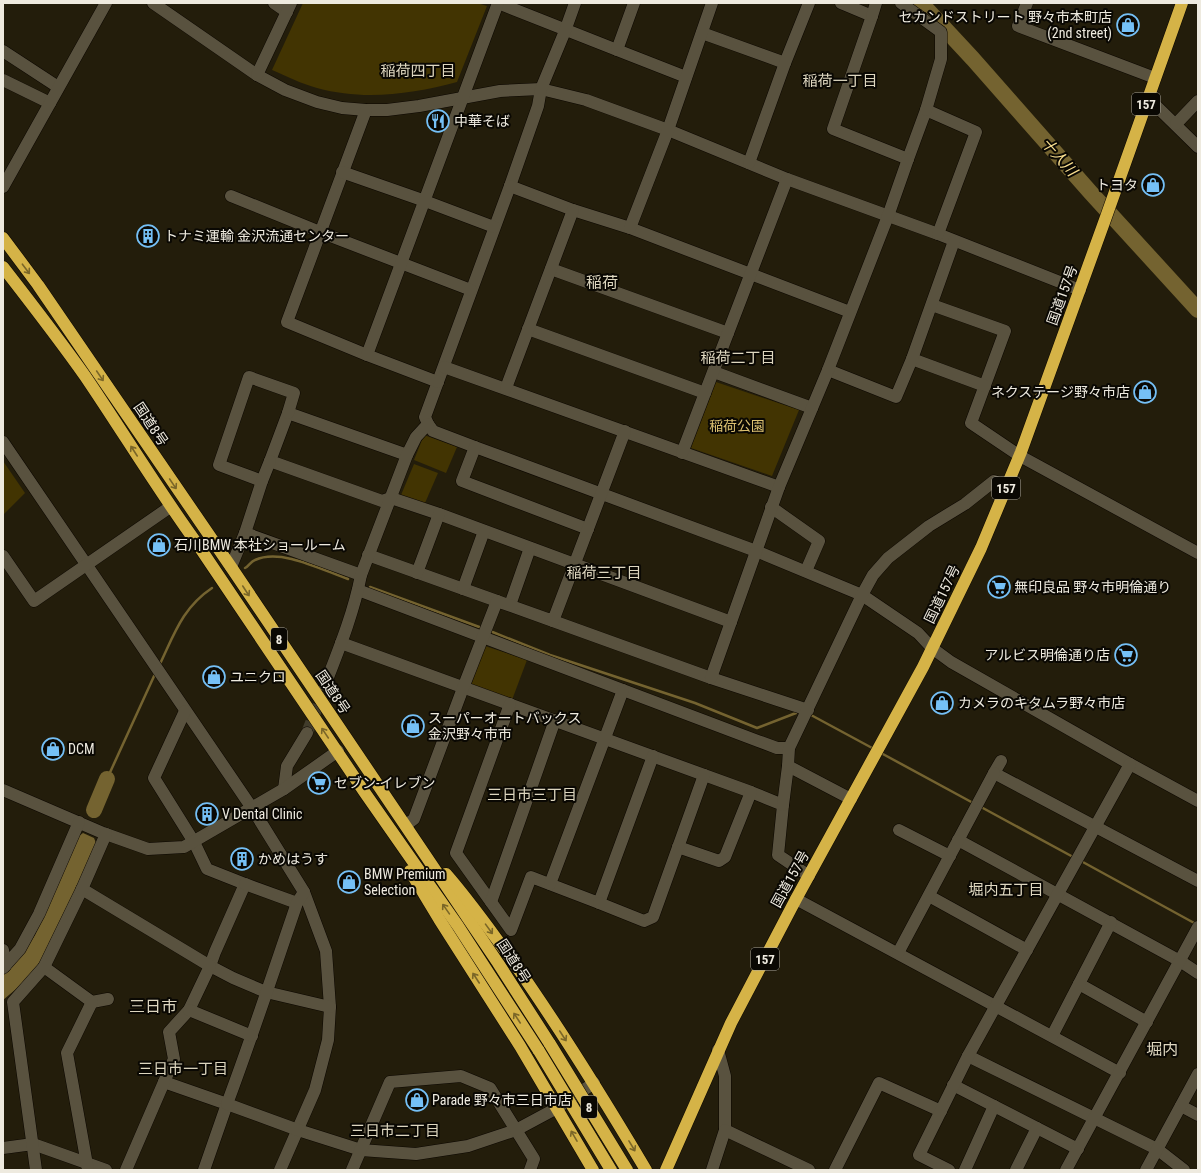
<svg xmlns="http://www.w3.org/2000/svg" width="1201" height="1173" viewBox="0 0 1201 1173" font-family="'Roboto Condensed','Noto Sans JP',sans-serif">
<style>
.green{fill:#423402}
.water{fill:#746330}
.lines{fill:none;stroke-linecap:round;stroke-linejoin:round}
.stream{stroke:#746330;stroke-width:2.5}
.river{stroke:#746330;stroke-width:16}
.minor-tunnel{stroke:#413c2b;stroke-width:12;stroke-dasharray:12 6;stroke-linecap:butt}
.minor-casing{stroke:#0c0700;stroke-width:13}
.highway-casing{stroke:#0c0700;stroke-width:13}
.minor{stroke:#59523f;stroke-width:12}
.highway{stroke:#d5b347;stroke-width:12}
.highway-bridge-casing{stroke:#0c0700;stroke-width:13;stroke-linecap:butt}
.highway-bridge{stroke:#d5b347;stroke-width:12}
.oneway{stroke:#7a6628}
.labels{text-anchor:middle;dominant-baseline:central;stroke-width:4;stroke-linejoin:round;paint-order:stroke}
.shield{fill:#0a0803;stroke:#aaa69d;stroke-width:1}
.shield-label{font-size:13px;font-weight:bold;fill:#eeeadf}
.poi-label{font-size:14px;fill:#eeeadf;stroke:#0a0803;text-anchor:start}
.street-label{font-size:14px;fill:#eeeadf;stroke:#0a0803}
.park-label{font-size:14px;fill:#dbc071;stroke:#0a0803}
.neighbourhood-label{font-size:15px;fill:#ddd6bf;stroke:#0a0803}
.water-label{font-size:15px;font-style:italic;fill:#fbe090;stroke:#0a0803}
.quarter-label{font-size:16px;fill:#ddd6bf;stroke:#0a0803}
</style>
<rect width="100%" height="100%" fill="#231d0b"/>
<g class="green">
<path d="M 303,3 L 477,3 L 487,6 L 457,82 C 412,94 364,101 317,88 C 302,84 286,76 272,70 Z"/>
<polygon points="716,382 799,410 772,476 691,448"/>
<polygon points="424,435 457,447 446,473 414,460"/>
<polygon points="3,461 25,493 3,515"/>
<polygon points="414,464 438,473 425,503 401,495"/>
<polygon points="485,646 527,660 512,700 471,685"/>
</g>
<polygon class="water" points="83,833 94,838 96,843 55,936 41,962 28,979 3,1000 3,976 26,949 35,935 79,836"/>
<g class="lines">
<g class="stream">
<path d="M 245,568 C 249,566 251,561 255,560 C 281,548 322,570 348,579"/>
<polyline points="370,587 482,628"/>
<polyline points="490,631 550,655 695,703 757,728 796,713"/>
<path d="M 159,666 C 174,635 182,608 212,588"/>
<polyline points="811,715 874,749"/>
<polyline points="881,753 975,804"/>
<polyline points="107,779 155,674"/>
<polyline points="981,807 1075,858"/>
<polyline points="1081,861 1196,924"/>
</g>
<g class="river">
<polyline points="921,3 973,59 1091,193 1198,310"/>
<polyline points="94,810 107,779"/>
</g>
<polyline class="minor-tunnel" points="307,733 323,692"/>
<g class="minor-casing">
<g id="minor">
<polyline points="153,3 257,75 285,90 317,102 342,108 366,110 387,110 419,106 500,91 541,89 586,100 668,130 787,179 938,234 1080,290"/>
<polyline points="274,3 287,12"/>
<polyline points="498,3 617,50"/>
<polyline points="575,3 565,31 541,89 538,106 510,186 425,417 428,424 433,431 475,447 756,551 862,595 918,633 932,648 951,662 1130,764 1198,801"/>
<polyline points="634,3 617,50 686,77"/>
<polyline points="841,3 872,16 833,129 908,159 926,110 976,132 938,234"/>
<polyline points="901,3 941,32 941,59 926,110"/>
<polyline points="1027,3 1018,26 1155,78"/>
<polyline points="872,16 876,3"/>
<polyline points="702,33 785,63"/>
<polyline points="3,51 58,87"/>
<polyline points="257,75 291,3"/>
<polyline points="3,80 50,103"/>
<polyline points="1148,98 1198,147"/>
<polyline points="366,110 287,322 367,355"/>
<polyline points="1176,124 1198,101"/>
<polyline points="749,163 785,63 809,3"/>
<polyline points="342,172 425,201 494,227"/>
<polyline points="510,186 573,210 630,228 850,312"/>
<polyline points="3,187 106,3"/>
<polyline points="231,196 320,232 471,290"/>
<polyline points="630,228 668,130 712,3"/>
<polyline points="551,269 728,333"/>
<polyline points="932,305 1005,331 971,423 1020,456 1198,553"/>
<polyline points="528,329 705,393"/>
<polyline points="912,359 985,386"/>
<polyline points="444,367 779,487"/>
<polyline points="828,370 896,397 912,359 954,241"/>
<polyline points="714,372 812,408"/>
<polyline points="438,382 367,355 498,3"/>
<polyline points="506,388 573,210"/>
<polyline points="3,442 252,808 304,892 326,951 330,1007 328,1040 315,1090 280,1170"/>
<polyline points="475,447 462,481 588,529"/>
<polyline points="682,453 787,179"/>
<polyline points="407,455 288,413 270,461 382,501 391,498 439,514 731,622"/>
<polyline points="262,481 219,465 249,377 294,393 288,413"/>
<polyline points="771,507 819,541 806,571"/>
<polyline points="245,533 262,481 270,461"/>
<polyline points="368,555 497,601"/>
<polyline points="3,556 34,601 170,507"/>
<polyline points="231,567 245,533 361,575"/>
<polyline points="417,573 439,514"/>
<polyline points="463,589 484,531"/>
<polyline points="358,590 758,741 777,748 789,748"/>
<polyline points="510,605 530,548"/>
<polyline points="553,621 711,678 808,710"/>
<polyline points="341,643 751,792 783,805 778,855 809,876"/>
<polyline points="711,678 779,487 828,370 888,216 908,159"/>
<path d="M 325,685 C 339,649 354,612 361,575 L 407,455 L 416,437 L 428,424"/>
<polyline points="510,704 456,853 511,930 531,877 599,903 653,756"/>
<polyline points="185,711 154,778 194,842 207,869 245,884 215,952 210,966 233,978 266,992 330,1007"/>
<polyline points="1001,761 994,773 1198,881"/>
<polyline points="788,766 851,799"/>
<polyline points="284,789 287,766 307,733"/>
<polyline points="3,790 103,833 148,849 184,847 284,789 338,751"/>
<polyline points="783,805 788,766 789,748 862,595 873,575 888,558 929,526 965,504 994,481 1007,486"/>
<polyline points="406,825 414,819 463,688 497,601 553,621 625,431"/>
<polyline points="899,830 950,856"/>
<polyline points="958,840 1180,961 1198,973"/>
<polyline points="678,847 719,861 725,857 751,792"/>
<polyline points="245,884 297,903"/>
<polyline points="550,884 623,690"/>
<polyline points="82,889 210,966 189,1010 169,1032 174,1059 164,1082 227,1104 204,1170"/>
<path d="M 304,892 L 297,903 C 274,970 252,1037 227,1104 L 298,1130 L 361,1150 L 416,1154 L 468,1146 L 516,1130 L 557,1108 L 594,1083"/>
<polyline points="929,896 1027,950"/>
<polyline points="796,899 1120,1073"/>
<polyline points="491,902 555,720"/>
<polyline points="599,903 644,921 653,917 704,775"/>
<polyline points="3,950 5,966"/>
<polyline points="898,953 994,773"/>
<polyline points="44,967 92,1002 108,999"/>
<polyline points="3,968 20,949 39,914 79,822"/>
<polyline points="1079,984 1147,1022"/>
<polyline points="189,1010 252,1036"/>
<polyline points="1052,1036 1111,922"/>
<polyline points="718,1050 725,1076 725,1130 809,1170"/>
<polyline points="968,1056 1157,1149 1184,1170"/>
<polyline points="953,1085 1078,1149"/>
<polyline points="1181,1106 1198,1115"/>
<polyline points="3,1148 33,1144 106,1170"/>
<polyline points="36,1170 13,1002 44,967 82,889 106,834"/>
<polyline points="88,1170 67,1053 92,1002"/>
<polyline points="126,1170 164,1082"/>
<polyline points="352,1170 390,1082 461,1076 490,1088 534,1159 530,1170"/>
<polyline points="712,1170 725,1130"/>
<polyline points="835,1170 879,1083 941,1111"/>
<polyline points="949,1170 919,1155 968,1056 1130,764"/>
<polyline points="965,1170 994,1106"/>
<polyline points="1016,1170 1037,1128"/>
<polyline points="1066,1170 1198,927"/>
<polyline points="1146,1170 1198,1074"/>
</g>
</g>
<g class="highway-casing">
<g id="highway">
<polyline points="3,238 38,285 231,567 498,963 550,1044"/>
<path d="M 3,267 C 31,303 59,339 85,376 C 123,432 158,490 198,545 L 365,793 L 458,926 L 539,1051"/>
<polyline points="410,871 439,919 520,1046 593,1170"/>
<path d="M 446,874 C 468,899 487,926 507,953 C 557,1023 602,1096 646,1170"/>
<polyline points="666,1170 731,1023 796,899 923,667 981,548 1021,452 1106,217 1182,3"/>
</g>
</g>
<use href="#minor" class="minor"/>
<use href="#highway" class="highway"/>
<g class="highway-bridge-casing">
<g id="highway-bridge">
<polyline points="550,1044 627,1170"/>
<polyline points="539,1051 611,1170"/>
</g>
</g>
<use href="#highway-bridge" class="highway-bridge"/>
</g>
<defs><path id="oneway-shaft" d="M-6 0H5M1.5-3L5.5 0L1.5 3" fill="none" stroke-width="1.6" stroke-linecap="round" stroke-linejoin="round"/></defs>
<g class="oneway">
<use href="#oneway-shaft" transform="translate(26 269) rotate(53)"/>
<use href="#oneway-shaft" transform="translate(100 376) rotate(56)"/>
<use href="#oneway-shaft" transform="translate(134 451) rotate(-123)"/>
<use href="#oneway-shaft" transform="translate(173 484) rotate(56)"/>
<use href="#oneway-shaft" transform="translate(246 591) rotate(57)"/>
<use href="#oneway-shaft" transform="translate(325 733) rotate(-124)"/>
<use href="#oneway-shaft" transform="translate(446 909) rotate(-125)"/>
<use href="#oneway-shaft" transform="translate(489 929) rotate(54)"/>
<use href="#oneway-shaft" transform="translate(476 978) rotate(-123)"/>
<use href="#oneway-shaft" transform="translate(517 1018) rotate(-123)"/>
<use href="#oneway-shaft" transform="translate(563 1036) rotate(57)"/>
<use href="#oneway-shaft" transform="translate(574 1136) rotate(-120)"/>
<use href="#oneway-shaft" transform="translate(632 1146) rotate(59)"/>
</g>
<defs>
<g id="shop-ring" transform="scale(1.15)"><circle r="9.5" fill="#0a0803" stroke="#75c0f6" stroke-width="1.5"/><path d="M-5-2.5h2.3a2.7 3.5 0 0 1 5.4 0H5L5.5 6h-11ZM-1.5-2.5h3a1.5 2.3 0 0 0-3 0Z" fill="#75c0f6"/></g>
<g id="restaurant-ring" transform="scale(1.15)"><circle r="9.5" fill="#0a0803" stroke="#75c0f6" stroke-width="1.5"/><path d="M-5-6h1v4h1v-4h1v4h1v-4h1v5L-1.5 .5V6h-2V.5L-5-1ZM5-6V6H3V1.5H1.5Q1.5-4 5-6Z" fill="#75c0f6"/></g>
<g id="building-ring" transform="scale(1.15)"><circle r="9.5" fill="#0a0803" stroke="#75c0f6" stroke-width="1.5"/><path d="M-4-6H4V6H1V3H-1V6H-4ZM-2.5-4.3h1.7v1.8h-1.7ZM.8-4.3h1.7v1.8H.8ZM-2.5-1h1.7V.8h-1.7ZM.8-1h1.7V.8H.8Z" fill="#75c0f6"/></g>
<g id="supermarket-ring" transform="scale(1.15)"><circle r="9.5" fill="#0a0803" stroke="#75c0f6" stroke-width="1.5"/><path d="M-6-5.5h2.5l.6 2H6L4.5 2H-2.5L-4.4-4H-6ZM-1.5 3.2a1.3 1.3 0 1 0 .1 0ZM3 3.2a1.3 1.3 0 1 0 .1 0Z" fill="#75c0f6"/></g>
</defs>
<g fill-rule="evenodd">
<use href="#shop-ring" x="1128" y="25"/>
<use href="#restaurant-ring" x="438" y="121"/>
<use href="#shop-ring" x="1153" y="185"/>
<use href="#building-ring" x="148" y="236"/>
<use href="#shop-ring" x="1145" y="392"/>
<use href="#shop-ring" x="159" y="545"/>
<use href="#supermarket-ring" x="999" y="587"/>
<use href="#supermarket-ring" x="1126" y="655"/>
<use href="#shop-ring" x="214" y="677"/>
<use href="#shop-ring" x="942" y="703"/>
<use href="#shop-ring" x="413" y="726"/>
<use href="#shop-ring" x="53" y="749"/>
<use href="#supermarket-ring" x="319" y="783"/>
<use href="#building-ring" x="207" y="814"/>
<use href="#building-ring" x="242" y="859"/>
<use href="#shop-ring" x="349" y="882"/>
<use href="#shop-ring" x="417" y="1100"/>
</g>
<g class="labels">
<g class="shield">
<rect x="1132" y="93" width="28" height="22" rx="3"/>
<rect x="992" y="477" width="28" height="22" rx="3"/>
<rect x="271" y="628" width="16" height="22" rx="3"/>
<rect x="751" y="948" width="28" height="22" rx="3"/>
<rect x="581" y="1096" width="16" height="22" rx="3"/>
</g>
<g class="shield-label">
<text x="1146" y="104">157</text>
<text x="1006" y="488">157</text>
<text x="279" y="639">8</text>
<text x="765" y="959">157</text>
<text x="589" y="1107">8</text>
</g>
<g class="poi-label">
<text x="1112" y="17" text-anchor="end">セカンドストリート 野々市本町店<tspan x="1112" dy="16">(2nd street)</tspan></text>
<text x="454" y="121">中華そば</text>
<text x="1138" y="185" text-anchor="end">トヨタ</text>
<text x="164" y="236">トナミ運輸 金沢流通センター</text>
<text x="1130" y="392" text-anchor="end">ネクステージ野々市店</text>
<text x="174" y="545">石川BMW 本社ショールーム</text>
<text x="1014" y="587">無印良品 野々市明倫通り</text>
<text x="1110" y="655" text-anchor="end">アルビス明倫通り店</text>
<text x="230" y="677">ユニクロ</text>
<text x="958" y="703">カメラのキタムラ野々市店</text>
<text x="428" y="718">スーパーオートバックス<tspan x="428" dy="16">金沢野々市市</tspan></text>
<text x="68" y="749">DCM</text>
<text x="334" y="783">セブン-イレブン</text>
<text x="222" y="814">V Dental Clinic</text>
<text x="258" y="859">かめはうす</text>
<text x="364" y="874">BMW Premium<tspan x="364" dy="16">Selection</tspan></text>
<text x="432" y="1100">Parade 野々市三日市店</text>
</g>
<g class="street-label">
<text transform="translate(1062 295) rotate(-70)">国道157号</text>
<text transform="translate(151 424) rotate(56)">国道8号</text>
<text transform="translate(942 594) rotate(-64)">国道157号</text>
<text transform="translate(333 692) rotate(56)">国道8号</text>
<text transform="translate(790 879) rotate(-61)">国道157号</text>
<text transform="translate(514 961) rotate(57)">国道8号</text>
</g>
<g class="park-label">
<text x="737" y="426">稲荷公園</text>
</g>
<g class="neighbourhood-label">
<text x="418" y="71">稲荷四丁目</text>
<text x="840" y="81">稲荷一丁目</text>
<text x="738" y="358">稲荷二丁目</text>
<text x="604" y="573">稲荷三丁目</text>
<text x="532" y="795">三日市三丁目</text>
<text x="1006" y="890">堀内五丁目</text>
<text x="183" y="1069">三日市一丁目</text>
<text x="395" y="1131">三日市二丁目</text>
</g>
<g class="water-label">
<text transform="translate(1059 157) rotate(48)">十人川</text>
</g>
<g class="quarter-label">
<text x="602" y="282">稲荷</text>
<text x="153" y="1006">三日市</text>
<text x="1162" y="1049">堀内</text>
</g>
</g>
<rect width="1201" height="1173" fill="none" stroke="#eeeadf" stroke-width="8"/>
</svg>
